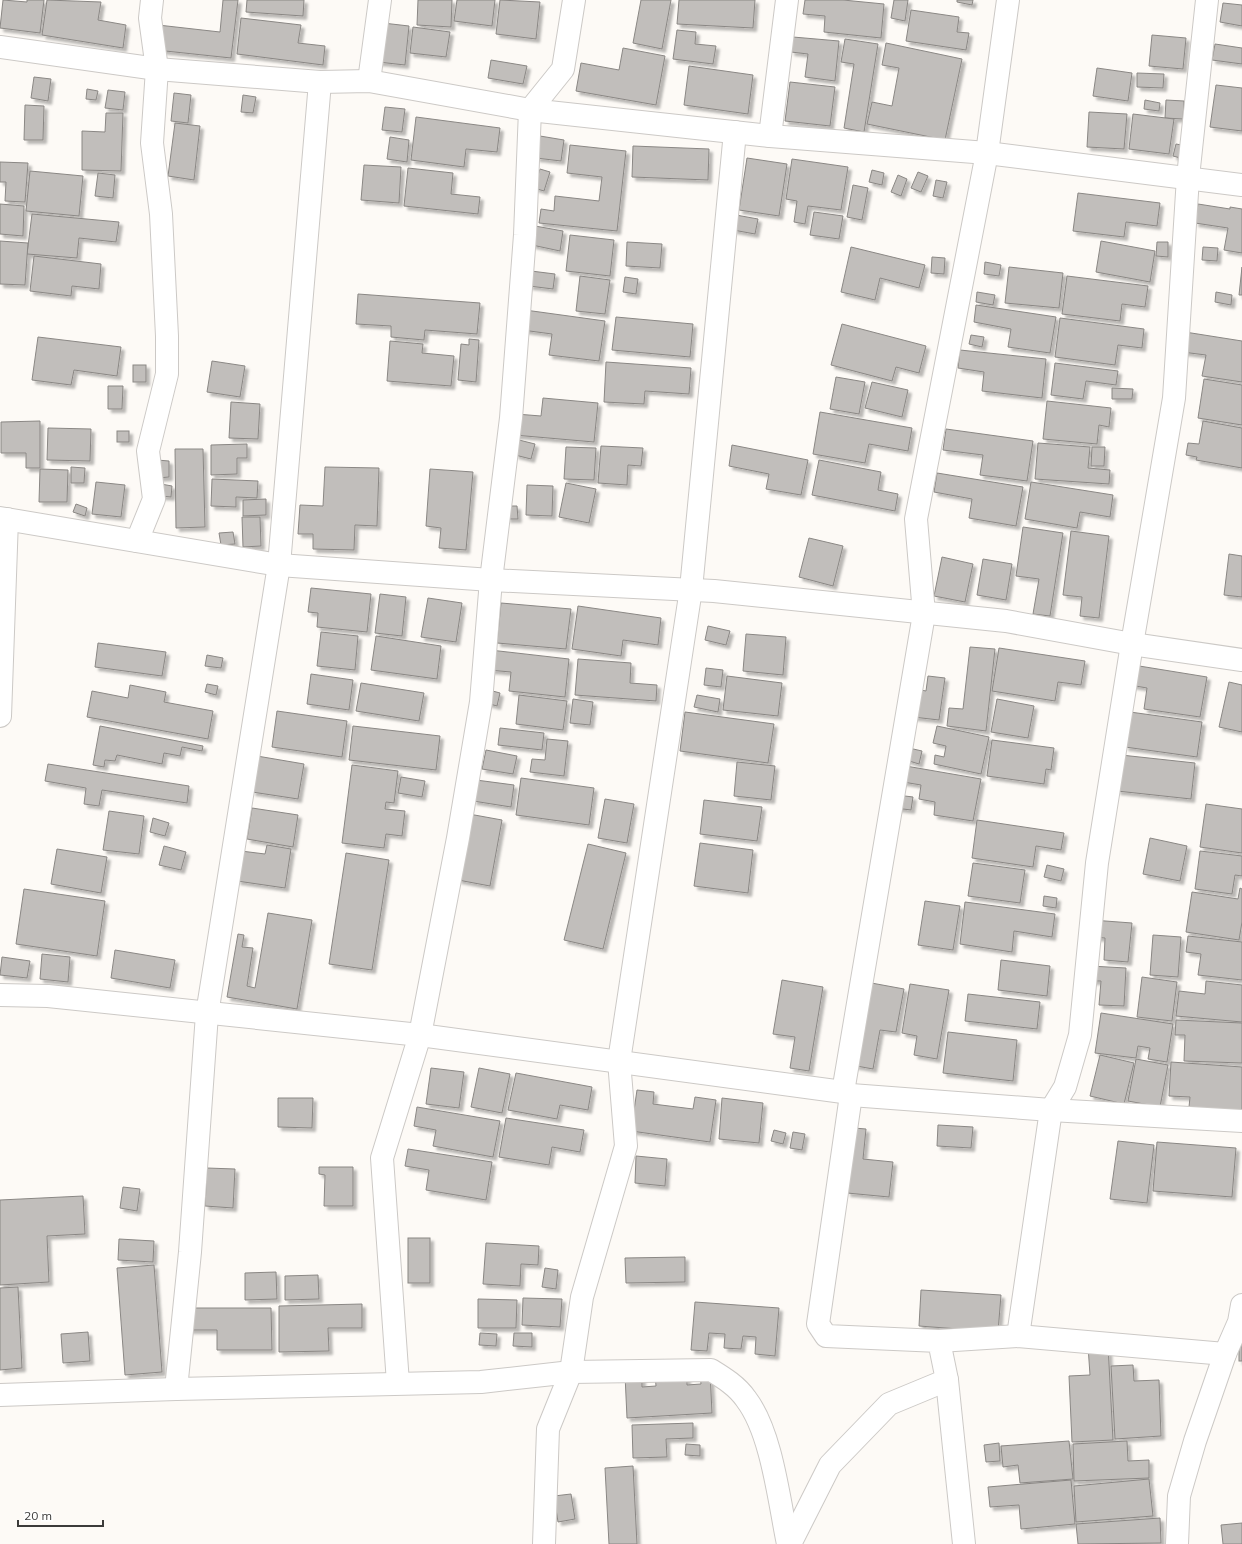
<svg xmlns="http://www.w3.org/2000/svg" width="1242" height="1544" viewBox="0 0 1242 1544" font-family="Mulish,sans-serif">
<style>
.building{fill:#c1bebb;stroke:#8a8784;filter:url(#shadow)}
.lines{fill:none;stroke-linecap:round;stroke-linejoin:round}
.street-casing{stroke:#ccc9c6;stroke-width:24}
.street{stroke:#fff;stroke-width:22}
</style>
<defs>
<filter id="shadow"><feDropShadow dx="3.5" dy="3.5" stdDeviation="1" flood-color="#0004"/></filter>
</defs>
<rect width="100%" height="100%" fill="#fdfaf6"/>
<g class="building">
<polygon points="3,0 27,2 27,0 44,0 40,33 0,28"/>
<polygon points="47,0 101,2 98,20 126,25 123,48 42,35"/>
<polygon points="223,0 238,0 231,58 156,50 158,25 220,32"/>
<polygon points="247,0 304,0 303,16 246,12"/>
<polygon points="418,0 452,0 451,27 417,25"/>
<polygon points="457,0 495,0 492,26 454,21"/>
<polygon points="500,0 540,2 536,39 496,34"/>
<polygon points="641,0 671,0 662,49 633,43"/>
<polygon points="679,0 755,0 753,28 677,24"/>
<polygon points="805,0 843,0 884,4 881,38 824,32 825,16 803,14"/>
<polygon points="894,0 908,0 905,21 891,18"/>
<polygon points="957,0 973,0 972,5 957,2"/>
<polygon points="1223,3 1242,5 1242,26 1220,22"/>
<polygon points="911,10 959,17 957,32 969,33 966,50 906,41"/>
<polygon points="241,18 301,25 298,43 325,46 323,65 237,54"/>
<polygon points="383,23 409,26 405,65 378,62"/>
<polygon points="413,27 450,32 446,57 410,53"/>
<polygon points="677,30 696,32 695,44 716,46 713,64 673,59"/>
<polygon points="1152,35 1186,38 1183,69 1149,66"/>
<polygon points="793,37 839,41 835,81 805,77 808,54 791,52"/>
<polygon points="845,39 878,44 864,132 844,128 854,64 841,62"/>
<polygon points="886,43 962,59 945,140 867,124 872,102 892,106 899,68 882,65"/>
<polygon points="1215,44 1242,48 1242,64 1212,60"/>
<polygon points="623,48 665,56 656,105 576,91 581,63 619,70"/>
<polygon points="491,60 527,66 523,84 488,78"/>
<polygon points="689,66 753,75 748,114 684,105"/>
<polygon points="1097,68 1132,73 1128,101 1093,96"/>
<polygon points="1137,73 1164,74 1163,88 1137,87"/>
<polygon points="34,77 51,79 48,101 31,98"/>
<polygon points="790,82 835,87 830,126 785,121"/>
<polygon points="1216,85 1242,88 1242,131 1210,127"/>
<polygon points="87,89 98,91 96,100 86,99"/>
<polygon points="108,90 125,92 123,110 105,108"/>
<polygon points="174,93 191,95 188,123 171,121"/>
<polygon points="243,95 256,97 253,113 241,112"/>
<polygon points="1145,100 1160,103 1159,111 1144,109"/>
<polygon points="1166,100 1184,101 1183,119 1165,118"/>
<polygon points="25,105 44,106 43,140 24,140"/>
<polygon points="385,107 405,109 402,132 382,130"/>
<polygon points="1089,112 1127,114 1124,149 1087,147"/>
<polygon points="106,113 123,113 121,171 82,170 82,131 105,132"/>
<polygon points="1133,114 1174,119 1169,154 1129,149"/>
<polygon points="416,117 500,128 497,152 466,149 464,167 411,160"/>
<polygon points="175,123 200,126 194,180 168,176"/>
<polygon points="540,136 564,140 561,161 536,158"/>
<polygon points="390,137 409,140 407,162 387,159"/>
<polygon points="1176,144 1187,146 1184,159 1173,156"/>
<polygon points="570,145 626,151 617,231 539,223 541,209 554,211 555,196 599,201 602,177 567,173"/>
<polygon points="633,146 709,149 708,180 632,177"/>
<polygon points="747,158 787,164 779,216 739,210"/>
<polygon points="792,159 848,167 841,210 808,206 805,224 794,222 797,201 786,199"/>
<polygon points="0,162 28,163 25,202 5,201 6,182 0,182"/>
<polygon points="364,165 401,167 399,203 361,200"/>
<polygon points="408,168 453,173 451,194 480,197 478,214 404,206"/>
<polygon points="540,169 550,172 544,191 534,188"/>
<polygon points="872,170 884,173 882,185 869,182"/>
<polygon points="30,171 83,176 79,216 26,211"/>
<polygon points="918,172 928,176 921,192 911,188"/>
<polygon points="98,173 115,175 113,198 95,196"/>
<polygon points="898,175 907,179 901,196 891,192"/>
<polygon points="936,180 947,182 943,198 933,196"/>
<polygon points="853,185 868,188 862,220 847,217"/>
<polygon points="1078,193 1160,203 1157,226 1126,222 1124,237 1073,231"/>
<polygon points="0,204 24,206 23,236 0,234"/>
<polygon points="1198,204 1230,209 1230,207 1242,209 1242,253 1224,250 1228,228 1195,223"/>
<polygon points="814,212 843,216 839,239 810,235"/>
<polygon points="32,214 119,222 116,242 79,238 77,258 27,254"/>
<polygon points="736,215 758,219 755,234 733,230"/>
<polygon points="535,226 563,231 560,251 532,245"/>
<polygon points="570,235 614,240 610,276 566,271"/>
<polygon points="0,241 28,243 25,285 0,284"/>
<polygon points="1101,241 1155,251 1150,282 1096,272"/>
<polygon points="627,242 662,244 660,268 626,266"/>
<polygon points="1157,242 1168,242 1168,257 1156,256"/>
<polygon points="851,247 925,265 919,288 880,278 875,300 841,292"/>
<polygon points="1203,247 1218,248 1217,261 1202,260"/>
<polygon points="34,256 101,264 99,289 72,286 71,296 30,291"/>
<polygon points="932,257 945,258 944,274 931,273"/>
<polygon points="985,262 1001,265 999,276 984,274"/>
<polygon points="1009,267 1063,273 1059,308 1005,303"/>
<polygon points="1242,267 1242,295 1239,295"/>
<polygon points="531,271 555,274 553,289 529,286"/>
<polygon points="580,276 610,280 605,314 576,311"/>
<polygon points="1067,276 1148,286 1145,307 1122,304 1120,321 1062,314"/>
<polygon points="625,277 638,279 636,294 623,292"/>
<polygon points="977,292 995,295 993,305 976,302"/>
<polygon points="1216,292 1232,295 1231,305 1215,302"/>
<polygon points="358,294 480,303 477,334 425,330 424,340 391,337 391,326 356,324"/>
<polygon points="976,305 1056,317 1050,353 1008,347 1011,329 974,322"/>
<polygon points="525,310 605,321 599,361 549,355 552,334 522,330"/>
<polygon points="616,317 693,324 690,357 612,350"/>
<polygon points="1060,318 1144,329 1142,348 1118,345 1115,365 1055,357"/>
<polygon points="842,324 926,346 919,373 896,367 892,381 831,365"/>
<polygon points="1185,332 1242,341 1242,382 1202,376 1206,355 1182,352"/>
<polygon points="971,335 984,337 982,347 969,344"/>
<polygon points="38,337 121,347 117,376 74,370 71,385 32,380"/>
<polygon points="469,339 479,340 476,382 458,380 461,344 469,345"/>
<polygon points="390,341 423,344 422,353 454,356 451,386 387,381"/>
<polygon points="960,350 1046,359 1042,398 982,391 984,372 958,368"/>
<polygon points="212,361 245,366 240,397 207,392"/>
<polygon points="606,362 691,368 689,394 645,391 644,404 604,402"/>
<polygon points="1055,363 1118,371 1116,385 1086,381 1083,399 1051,395"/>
<rect x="133" y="365" width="13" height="17"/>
<polygon points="836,377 865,382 859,414 830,409"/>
<polygon points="1204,379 1242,385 1242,425 1198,418"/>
<polygon points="872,382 908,390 902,417 865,408"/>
<polygon points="108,386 123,386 122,409 108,409"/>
<polygon points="1112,388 1133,389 1132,399 1112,399"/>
<polygon points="543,398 598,403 594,442 514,435 516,414 541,416"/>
<polygon points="1047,401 1111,408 1109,427 1099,425 1097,444 1043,439"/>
<polygon points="231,402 260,404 258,439 229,438"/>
<polygon points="820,412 912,428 908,451 869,444 865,463 813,454"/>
<polygon points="40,421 40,468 26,468 26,453 1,453 1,422"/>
<polygon points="1203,421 1242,428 1242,468 1196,460 1197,457 1186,455 1188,443 1199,444"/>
<polygon points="48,428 91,429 90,461 47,460"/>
<polygon points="946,429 1033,441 1027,481 980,475 983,455 943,450"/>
<rect x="117" y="431" width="12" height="11"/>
<polygon points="519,440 535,444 531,459 515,455"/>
<polygon points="1038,443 1090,447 1088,468 1110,470 1109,484 1035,479"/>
<polygon points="247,444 247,458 237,458 237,474 211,475 211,445"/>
<polygon points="732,445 808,460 801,495 766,489 769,474 729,466"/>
<polygon points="601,446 643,448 641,466 628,465 627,485 598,483"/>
<polygon points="566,447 596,448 594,480 564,479"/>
<polygon points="1092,447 1105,447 1104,466 1091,466"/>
<polygon points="175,449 203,449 205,527 176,528"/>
<polygon points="157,460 169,461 169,477 158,478"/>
<polygon points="819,460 881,472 878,490 898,494 895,511 812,495"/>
<polygon points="71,467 85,468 84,483 71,483"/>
<polygon points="325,467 379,468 377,526 355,525 354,550 313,549 313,534 298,534 300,505 323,506"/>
<polygon points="40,469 68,470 67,502 39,502"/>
<polygon points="430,469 473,472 466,550 439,548 441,528 426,526"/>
<polygon points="937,473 1023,487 1016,526 969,518 972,499 934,492"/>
<polygon points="212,479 258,481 257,498 236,497 236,507 211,506"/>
<polygon points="96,482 125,485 121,517 92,514"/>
<polygon points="1031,482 1113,495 1110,517 1080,512 1077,528 1025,519"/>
<polygon points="566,483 596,489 589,523 559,517"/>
<polygon points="161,484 172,486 171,497 160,496"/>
<polygon points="527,485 553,486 552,516 526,515"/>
<polygon points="266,499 266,515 243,516 243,500"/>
<polygon points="76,504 87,508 85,516 73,512"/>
<polygon points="507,506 517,506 518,519 507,519"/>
<polygon points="242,517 260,517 261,546 243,547"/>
<polygon points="1023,527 1063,533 1050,616 1033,614 1039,579 1016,576"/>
<polygon points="1071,531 1109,536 1099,618 1080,616 1082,597 1063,595"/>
<polygon points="233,532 235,544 221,545 219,533"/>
<polygon points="809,538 843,546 833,586 799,577"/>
<polygon points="1229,554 1242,556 1242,597 1224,595"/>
<polygon points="942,557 973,564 965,602 934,596"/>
<polygon points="983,559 1012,564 1006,600 977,595"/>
<polygon points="311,588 371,594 367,632 317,627 318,613 308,612"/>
<polygon points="380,594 406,597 402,636 375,633"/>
<polygon points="428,598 462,603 456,642 421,637"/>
<polygon points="501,603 571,609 566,649 497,643"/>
<polygon points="578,606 661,618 658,645 623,640 621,656 572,649"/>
<polygon points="708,626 730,631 726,645 705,640"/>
<polygon points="321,632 358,636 355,670 317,666"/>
<polygon points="746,634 786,637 783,675 743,671"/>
<polygon points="376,636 441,646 437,679 371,670"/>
<polygon points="98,643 166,652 162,676 95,667"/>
<polygon points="970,647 995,649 986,731 947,726 949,708 963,709"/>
<polygon points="999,648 1085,661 1081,685 1058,682 1055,701 992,691"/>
<polygon points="490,650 569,659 565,697 509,691 511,672 488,670"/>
<polygon points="207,655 223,658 221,668 205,666"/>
<polygon points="578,659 631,663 630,683 657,685 656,701 575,695"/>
<polygon points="1133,665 1207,677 1200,717 1144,709 1147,688 1130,685"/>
<polygon points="706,668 723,670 721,687 704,685"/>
<polygon points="311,674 353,680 349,710 307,704"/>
<polygon points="727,676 782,683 778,716 723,710"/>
<polygon points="928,676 945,678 939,720 913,717 916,689 926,691"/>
<polygon points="1229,682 1242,685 1242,732 1219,727"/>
<polygon points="361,683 424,693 419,721 356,711"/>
<polygon points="207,684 218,686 216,695 205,692"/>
<polygon points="130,685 166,692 164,702 213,711 208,739 87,717 92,691 128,698"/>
<polygon points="489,690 500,693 497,706 486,703"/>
<polygon points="519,695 567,701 563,730 516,724"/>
<polygon points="697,695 720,699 718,712 694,707"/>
<polygon points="573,699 593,702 590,725 570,723"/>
<polygon points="997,699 1034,706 1028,738 991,732"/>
<polygon points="277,711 347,721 342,757 272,747"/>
<polygon points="685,712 774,724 768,763 680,751"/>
<polygon points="1130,712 1202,722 1197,757 1125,747"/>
<polygon points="100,726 203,746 202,751 182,747 180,756 164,753 162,764 117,755 115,761 105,760 104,767 93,765"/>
<polygon points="353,726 440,736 436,770 349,760"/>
<polygon points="937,726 989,737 981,774 934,764 935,755 944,757 946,746 933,743"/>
<polygon points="500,728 544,733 542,750 498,745"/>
<polygon points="547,739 568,741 564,776 530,772 532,759 545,760"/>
<polygon points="992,740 1054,748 1051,770 1046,769 1044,784 987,776"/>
<polygon points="909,748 922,751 919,764 906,760"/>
<polygon points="486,750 517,756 513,774 482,769"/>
<polygon points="1121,755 1195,763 1191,799 1117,791"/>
<polygon points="257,756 304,764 298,799 252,792"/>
<polygon points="737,762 775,766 771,800 734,796"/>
<polygon points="48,764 189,786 187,803 102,790 99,806 84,804 86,788 45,781"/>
<polygon points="352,765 398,771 394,803 386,802 385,809 405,811 402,836 386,834 384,848 342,843"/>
<polygon points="900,765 981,779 973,821 934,815 935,802 919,799 921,785 897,781"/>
<polygon points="401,777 425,781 422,797 398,793"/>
<polygon points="521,778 594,788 589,825 516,815"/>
<polygon points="476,780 514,785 511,807 473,801"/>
<polygon points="897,795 913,797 911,810 895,808"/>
<polygon points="605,799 634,804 627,843 598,838"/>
<polygon points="704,800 762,807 757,841 700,834"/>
<polygon points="1206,804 1242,809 1242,853 1200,847"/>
<polygon points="252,808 298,815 293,847 247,839"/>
<polygon points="109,811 144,816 139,854 103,850"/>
<polygon points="469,814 502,820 490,886 458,880"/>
<polygon points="153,818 169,823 165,836 150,832"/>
<polygon points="977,820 1064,833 1061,850 1036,846 1033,867 972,858"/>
<polygon points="1150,838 1187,846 1180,881 1143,874"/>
<polygon points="700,843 753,850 748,893 694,886"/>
<polygon points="588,844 626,853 603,949 564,940"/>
<polygon points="267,845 291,849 285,888 237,881 241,851 265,854"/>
<polygon points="164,846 186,852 181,870 159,865"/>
<polygon points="57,849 107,857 101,893 51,884"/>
<polygon points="1200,851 1242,856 1242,876 1235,875 1232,894 1195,889"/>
<polygon points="346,853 389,860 372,970 329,964"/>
<polygon points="973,863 1025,870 1020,903 968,896"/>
<polygon points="1047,865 1064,869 1061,881 1044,877"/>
<polygon points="1240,888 1242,889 1242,922 1239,940 1186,932 1192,892 1238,899"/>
<polygon points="24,889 105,901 97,956 16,944"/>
<polygon points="1044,896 1057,898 1056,908 1043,906"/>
<polygon points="925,901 960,906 953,950 918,945"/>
<polygon points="965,902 1055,914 1052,937 1014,931 1012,952 960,944"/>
<polygon points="268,913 312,920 297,1009 227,997 238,934 244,935 242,947 253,948 247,986 255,988"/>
<polygon points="1092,920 1132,923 1128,962 1104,960 1105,938 1090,937"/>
<polygon points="1153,935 1181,937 1178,977 1150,975"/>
<polygon points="1188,936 1242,942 1242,980 1198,975 1201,954 1186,952"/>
<polygon points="115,950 175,960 170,988 111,978"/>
<polygon points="42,954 70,957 68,982 40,979"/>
<polygon points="2,957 30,961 27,978 0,975"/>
<polygon points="1001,960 1050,966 1047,996 998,990"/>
<polygon points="1090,966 1126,968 1124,1006 1099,1005 1101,981 1090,981"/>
<polygon points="1142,977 1177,982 1172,1021 1137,1017"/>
<polygon points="782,980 823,987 809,1071 790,1068 795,1037 773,1034"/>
<polygon points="1206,981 1242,985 1242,1022 1176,1016 1179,991 1205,994"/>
<polygon points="866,982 904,989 896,1032 880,1030 873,1069 851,1065"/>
<polygon points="910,984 949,990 937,1059 914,1055 917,1036 902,1033"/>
<polygon points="968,994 1040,1002 1037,1029 965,1021"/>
<polygon points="1101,1013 1173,1024 1167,1062 1148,1059 1150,1048 1138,1046 1136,1058 1095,1053"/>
<polygon points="1176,1020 1242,1023 1242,1063 1184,1061 1185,1035 1175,1035"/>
<polygon points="948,1032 1017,1040 1013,1081 943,1073"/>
<polygon points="1100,1055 1134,1063 1124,1104 1090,1096"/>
<polygon points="1136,1059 1168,1065 1160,1107 1128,1101"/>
<polygon points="1171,1062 1242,1067 1242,1111 1189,1107 1190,1097 1169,1096"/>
<polygon points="431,1068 464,1072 459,1108 426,1104"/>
<polygon points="479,1068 510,1074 502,1113 471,1107"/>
<polygon points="516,1073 592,1087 588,1110 560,1105 557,1119 508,1110"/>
<polygon points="637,1090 654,1092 653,1104 693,1109 695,1097 716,1100 710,1142 631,1131"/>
<polygon points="278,1098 313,1098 312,1128 278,1127"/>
<polygon points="722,1098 763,1103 759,1143 719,1139"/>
<polygon points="417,1107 500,1121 493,1157 433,1146 436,1130 414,1126"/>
<polygon points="506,1118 584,1130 580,1152 552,1147 549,1165 499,1157"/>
<polygon points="938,1125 973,1127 971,1148 937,1146"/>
<polygon points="854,1128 866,1129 863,1159 893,1162 889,1197 847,1193"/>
<polygon points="774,1130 786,1133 783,1144 771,1141"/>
<polygon points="793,1132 805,1134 802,1150 790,1148"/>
<polygon points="1118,1141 1154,1145 1147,1203 1110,1199"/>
<polygon points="1157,1142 1236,1148 1232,1197 1153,1191"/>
<polygon points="408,1149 492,1162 486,1200 426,1190 429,1170 405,1166"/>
<polygon points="636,1156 667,1159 665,1186 635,1183"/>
<polygon points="319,1167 353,1167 353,1206 324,1206 325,1175 319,1174"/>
<polygon points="207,1168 235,1169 233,1208 205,1206"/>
<polygon points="123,1187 140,1189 137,1211 120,1208"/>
<polygon points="83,1196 85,1234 47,1236 49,1282 0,1285 0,1200"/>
<rect x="408" y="1238" width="22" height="45"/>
<polygon points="119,1239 154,1241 153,1262 118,1260"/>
<polygon points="486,1243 539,1246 538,1265 521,1264 520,1286 483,1284"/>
<polygon points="685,1257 685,1282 626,1283 625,1258"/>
<polygon points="154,1265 162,1372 125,1375 117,1268"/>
<polygon points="545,1268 558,1270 556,1289 542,1287"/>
<polygon points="276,1272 277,1299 245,1300 245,1273"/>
<polygon points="318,1275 319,1299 285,1300 285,1276"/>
<polygon points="18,1287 22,1368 0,1370 0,1288"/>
<polygon points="921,1290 1001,1295 998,1332 919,1326"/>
<polygon points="523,1298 562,1299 560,1327 522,1325"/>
<polygon points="478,1299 517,1300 516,1328 478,1328"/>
<polygon points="695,1302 779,1308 775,1356 755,1354 756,1337 743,1336 741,1349 724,1348 725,1334 709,1333 707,1351 691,1350"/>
<polygon points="362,1304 362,1328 328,1328 329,1351 279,1352 279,1306"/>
<polygon points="189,1308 271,1308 272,1350 217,1350 217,1330 189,1330"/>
<polygon points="88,1332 90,1361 63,1363 61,1334"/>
<polygon points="480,1333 497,1334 496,1346 479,1345"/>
<polygon points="514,1333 532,1333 532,1347 513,1346"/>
<rect x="1239" y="1342" width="3" height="19"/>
<polygon points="1108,1345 1113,1440 1072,1442 1069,1376 1090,1375 1088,1346"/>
<polygon points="1133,1365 1134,1381 1159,1380 1161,1436 1115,1439 1111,1366"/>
<polygon points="687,1372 687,1385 701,1384 700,1374 710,1372 712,1413 627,1418 625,1375 642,1374 642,1387 656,1386 655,1374"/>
<polygon points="693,1423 693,1438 666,1439 667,1457 633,1458 632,1425"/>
<polygon points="1069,1441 1073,1479 1020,1483 1018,1465 1003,1467 1001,1446"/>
<polygon points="1127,1441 1128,1461 1149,1460 1149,1478 1074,1481 1073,1444"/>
<polygon points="999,1443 1000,1461 986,1462 984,1445"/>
<polygon points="686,1444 700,1445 700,1456 685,1455"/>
<polygon points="633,1466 637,1544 609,1544 605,1468"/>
<polygon points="1149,1479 1153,1516 1076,1522 1074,1486"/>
<polygon points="1071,1480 1075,1524 1021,1529 1019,1505 990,1507 988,1487"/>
<polygon points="571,1494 575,1519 558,1522 554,1496"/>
<polygon points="1160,1518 1161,1543 1078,1544 1076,1524"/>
<polygon points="1242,1523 1242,1544 1223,1544 1221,1525"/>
</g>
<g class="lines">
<g class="street-casing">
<g id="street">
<polyline points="0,47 157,69 320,82 369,81 530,110 770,136 987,153 1242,185"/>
<polyline points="369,81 380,0"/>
<polyline points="770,136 787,0"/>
<polyline points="0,518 279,565 491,580 714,591 1006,621 1132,644 1242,660"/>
<polyline points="137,541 154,499 148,451 167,374 167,336 161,214 152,143 157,69 150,18 152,0"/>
<polyline points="0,716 7,519"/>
<polyline points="0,995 48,996 420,1035 843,1092 851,1095 1051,1110 1242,1121"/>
<polyline points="843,1092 924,614 916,519 987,153 1008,0"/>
<polyline points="1018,1336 1051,1110 1065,1087 1080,1035 1097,863 1132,644 1174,398 1188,177 1207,0"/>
<polyline points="939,1341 1018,1336 1225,1354"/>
<polyline points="947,1380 964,1544"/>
<polyline points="398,1383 382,1158 420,1035 458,838 481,702 491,580 511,418 525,235 530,110 563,69 574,0"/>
<polyline points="176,1389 190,1252 207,1014 279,565 320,82"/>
<path d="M 0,1395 L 176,1389 L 481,1382 L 571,1372 L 711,1370 C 724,1378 737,1386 746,1399 C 772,1433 779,1501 788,1544"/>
<polyline points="544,1544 548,1429 571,1372 582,1297 626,1146 619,1061 691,589 735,132"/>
<polyline points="790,1544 830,1465 889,1404 947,1380 939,1341 826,1336 818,1324 851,1095"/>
<polyline points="1177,1544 1179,1496 1195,1441 1225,1354 1239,1322 1242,1305"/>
</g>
</g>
<use href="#street" class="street"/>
</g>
<path d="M18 1520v6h85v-6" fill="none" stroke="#3c3b3a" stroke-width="2"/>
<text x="24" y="1520" font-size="12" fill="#3c3b3a" stroke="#ffffff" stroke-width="3" paint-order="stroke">20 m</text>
</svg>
